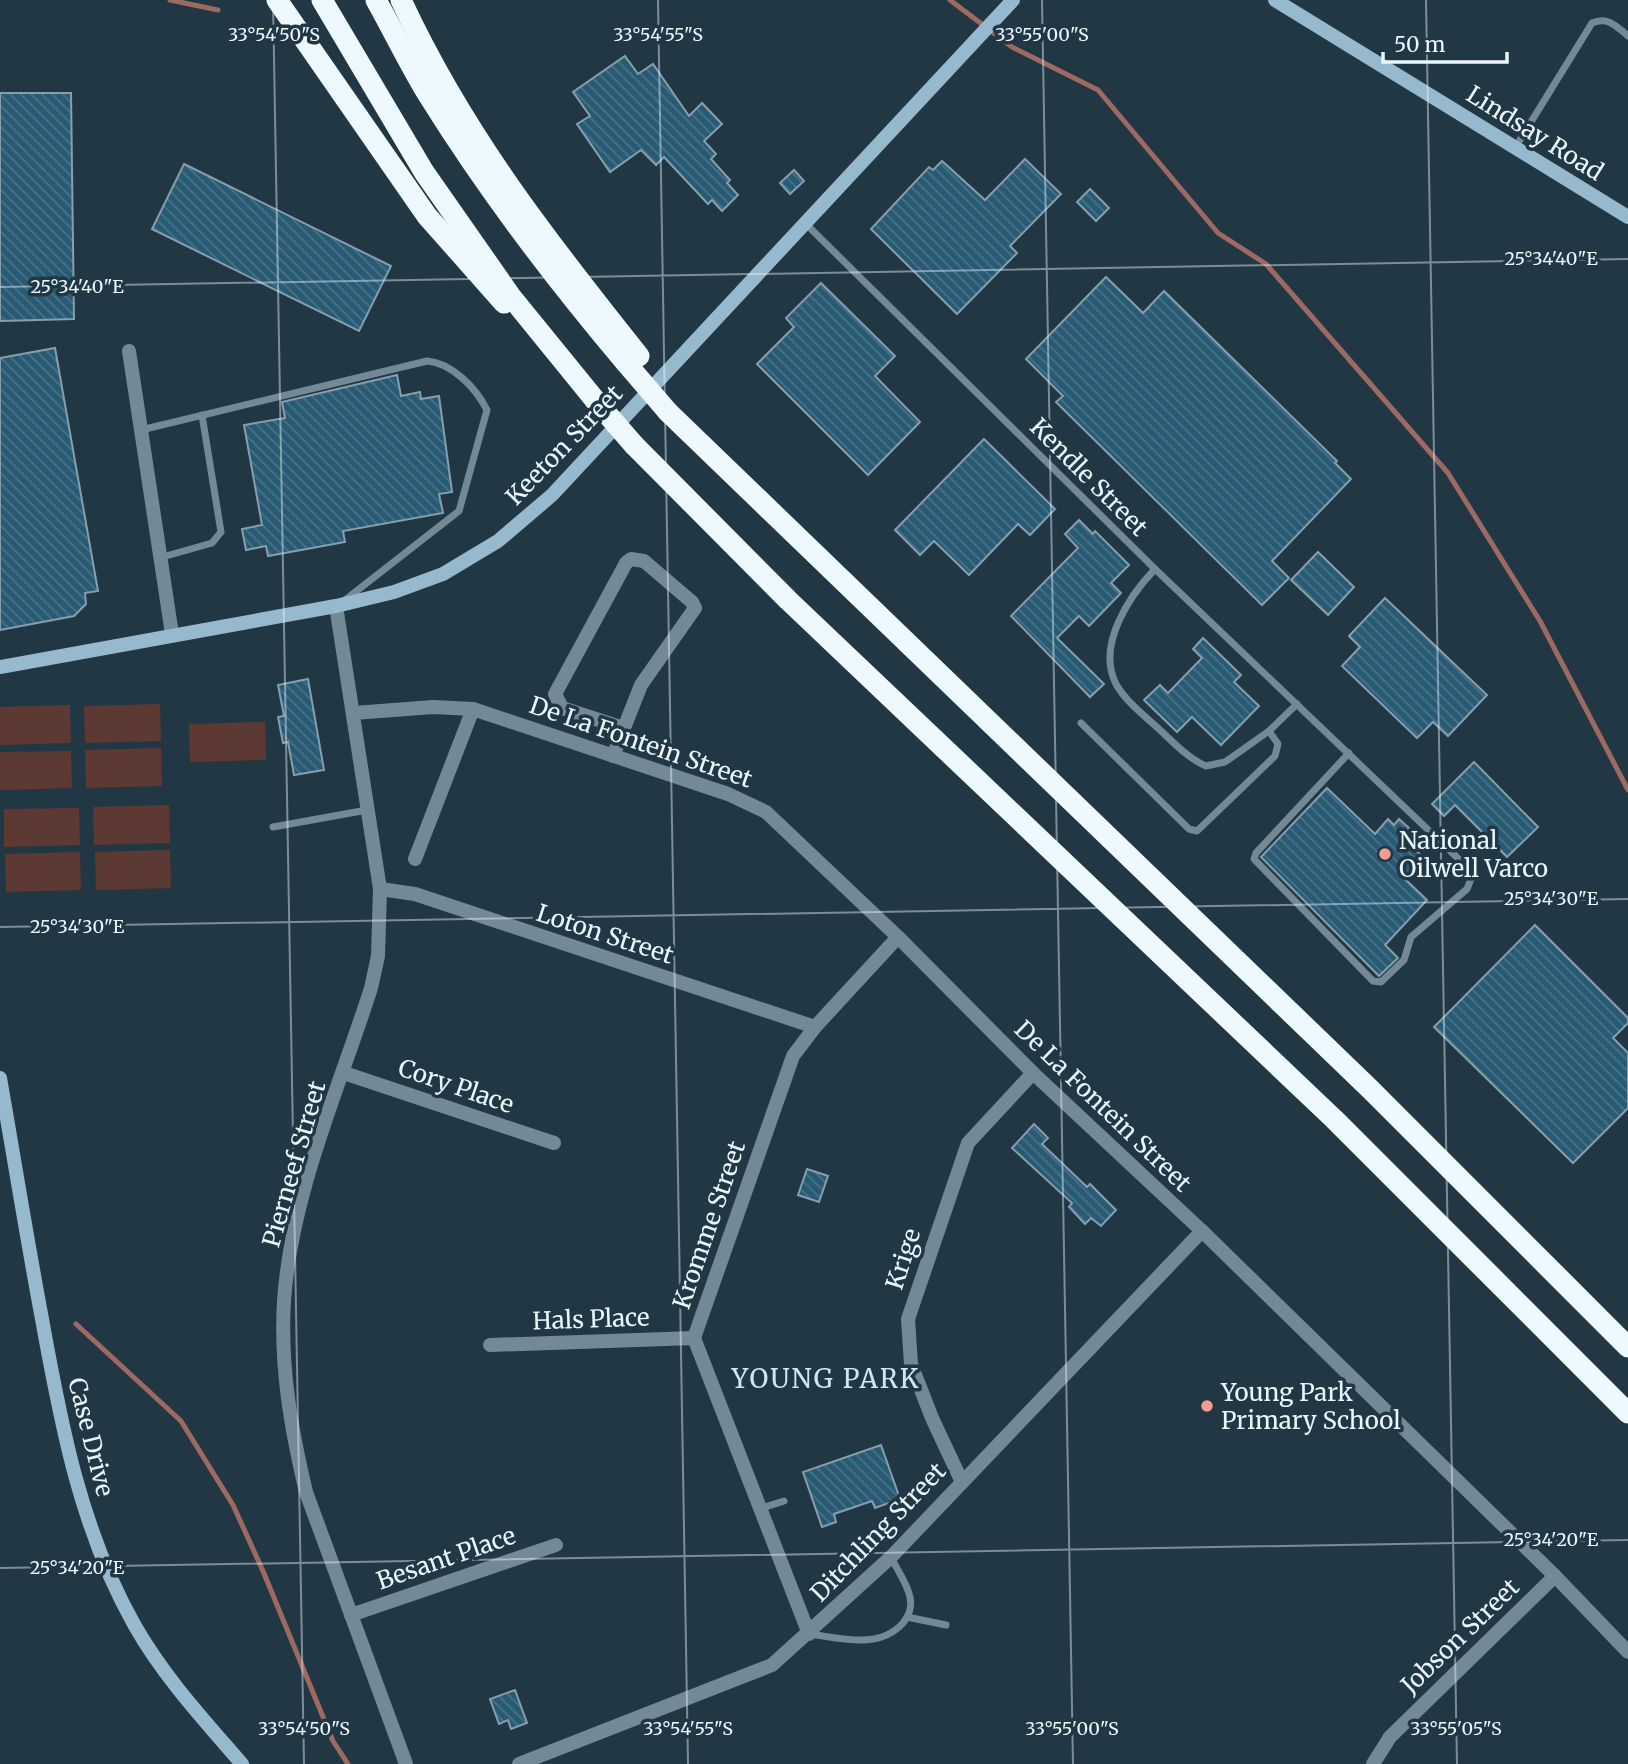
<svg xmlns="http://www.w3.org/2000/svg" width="1628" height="1764" viewBox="0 0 1628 1764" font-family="Merriweather,serif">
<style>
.grass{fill:#5c3933}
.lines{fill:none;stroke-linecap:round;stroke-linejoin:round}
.stream{stroke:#9d6a61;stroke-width:5}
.building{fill:url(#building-back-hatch);stroke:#869ead;stroke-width:2}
.lane{stroke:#748996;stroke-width:7}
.street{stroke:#748996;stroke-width:14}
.secondary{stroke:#97b9cd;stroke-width:14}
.highway{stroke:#eef9ff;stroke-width:21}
.highway-bridge{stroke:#eef9ff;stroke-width:21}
.ticks{fill:none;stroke:#e9f6fe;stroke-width:2;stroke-opacity:0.45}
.poi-dot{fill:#f59d8e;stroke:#223744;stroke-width:2.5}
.labels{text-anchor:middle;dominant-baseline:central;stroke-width:7;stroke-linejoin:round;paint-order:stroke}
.street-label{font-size:24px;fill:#e9f6fe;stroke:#223744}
.poi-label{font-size:24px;fill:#e9f6fe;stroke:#223744;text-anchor:start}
.neighbourhood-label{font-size:26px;letter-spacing:2px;fill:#cee7f6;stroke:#223744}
.ticks-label{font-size:18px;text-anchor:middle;fill:#e9f6fe;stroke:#223744;stroke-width:7;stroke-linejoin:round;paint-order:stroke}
</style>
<defs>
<pattern id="building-back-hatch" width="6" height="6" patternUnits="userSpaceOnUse" patternTransform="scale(1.75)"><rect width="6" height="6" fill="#295a74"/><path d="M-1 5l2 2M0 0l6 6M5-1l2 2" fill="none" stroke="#487289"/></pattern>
</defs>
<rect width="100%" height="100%" fill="#223744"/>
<g class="grass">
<polygon points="160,704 161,741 85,743 84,706"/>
<polygon points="70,705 71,743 0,745 0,707"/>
<polygon points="265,722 266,760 190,762 189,724"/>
<polygon points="161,748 162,786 86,788 85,750"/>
<polygon points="71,751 72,788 0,790 0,752"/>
<polygon points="169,805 170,843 94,845 93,807"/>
<polygon points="79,808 80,845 4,847 4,809"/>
<polygon points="170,850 171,888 96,890 95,852"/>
<polygon points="80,852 81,890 6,892 5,854"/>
</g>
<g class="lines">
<g class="stream">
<polyline points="170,0 218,10"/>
<polyline points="950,0 1012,47 1098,90 1218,233 1266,264 1448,473 1540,621 1628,790"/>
<polyline points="76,1324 181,1421 233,1505 263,1571 333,1741 348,1764"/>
</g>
</g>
<g class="building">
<polygon points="625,56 638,74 653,64 689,116 702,103 722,124 704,141 716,154 711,159 730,180 727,183 738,195 722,211 712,200 708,204 664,157 656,165 641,150 610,172 577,124 590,116 573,92"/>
<polygon points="0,93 71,93 74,319 0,321"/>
<polygon points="1025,159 1061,194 1010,246 1017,253 957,314 871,229 929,167 933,170 942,161 985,200"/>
<polygon points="184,164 391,266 359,331 152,229"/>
<polygon points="794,170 804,181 790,194 780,183"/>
<polygon points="1090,189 1109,208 1096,221 1077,202"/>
<polygon points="1106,277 1143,313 1164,291 1337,461 1335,463 1351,479 1272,561 1289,578 1262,605 1056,402 1063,396 1026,359"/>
<polygon points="821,283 895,356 875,376 920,422 868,475 757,364 794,327 786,318"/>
<polygon points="55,348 98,591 85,593 86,604 74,616 0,630 0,358"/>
<polygon points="397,375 401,396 420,392 421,399 439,396 452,492 439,494 443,513 343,531 345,542 268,556 266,546 246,550 242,529 262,525 244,425 285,418 282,402"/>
<polygon points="984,439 1055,509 1030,535 1018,524 969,575 934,541 920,555 895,530"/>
<polygon points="1079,520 1093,534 1095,531 1129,565 1111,583 1121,593 1089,626 1079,616 1057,638 1104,684 1090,697 1011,616 1078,548 1065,534"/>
<polygon points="1318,552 1354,587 1328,615 1291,580"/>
<polygon points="1385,598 1487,695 1448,736 1433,722 1417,738 1342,666 1360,647 1349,636"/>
<polygon points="1203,638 1241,675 1234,682 1259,706 1221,745 1192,717 1177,732 1144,700 1160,685 1168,693 1202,658 1193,649"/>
<polygon points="308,679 324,770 294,775 288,742 283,743 278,717 284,716 278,685"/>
<polygon points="1474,762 1538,827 1507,857 1455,805 1444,816 1432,804"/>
<polygon points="1327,788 1375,834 1388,819 1394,825 1399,819 1409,828 1401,836 1424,858 1405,879 1427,900 1385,945 1398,958 1379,976 1261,857"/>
<polygon points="1535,925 1628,1018 1628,1023 1613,1038 1628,1053 1628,1108 1573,1163 1434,1027"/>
<polygon points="1034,1124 1048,1138 1042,1144 1087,1187 1090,1184 1116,1210 1101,1226 1091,1218 1085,1224 1069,1207 1072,1203 1012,1148"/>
<polygon points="807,1169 828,1176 819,1202 798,1195"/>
<polygon points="881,1445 900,1499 875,1508 872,1501 834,1514 836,1522 822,1527 803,1472"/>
<polygon points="515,1690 527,1723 511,1729 508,1720 499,1724 490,1699"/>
</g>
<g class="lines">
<g class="lane">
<path d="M 1515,148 L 1592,23 C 1608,16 1616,26 1628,36"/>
<polyline points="806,224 1155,569 1467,867 1471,879 1467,889 1411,937 1404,960 1381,982 1373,981 1254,859 1256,853 1349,753"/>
<path d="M 141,430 L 427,361 C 452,363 476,388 487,410 L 459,511 L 345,600"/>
<polyline points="159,558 212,543 221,532 202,415"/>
<path d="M 1155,569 C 1130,595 1096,645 1116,684 C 1126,702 1145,716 1160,730 C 1174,743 1189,759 1206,766 L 1225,762 L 1269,731"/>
<polyline points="1081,723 1189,829 1197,831 1275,756 1278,744 1269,731 1297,704"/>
<polyline points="273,827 367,810"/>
<polyline points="759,1509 784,1501"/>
<polyline points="907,1617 946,1625"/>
<path d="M 809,1634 C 841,1638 879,1650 903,1623 C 909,1616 912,1606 910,1597 C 907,1583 897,1570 891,1557"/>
</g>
<g class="street">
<polyline points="129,351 172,634"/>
<path d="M 336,606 L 380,889 L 378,956 L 371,988 C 339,1089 291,1194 284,1301 C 280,1366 291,1429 306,1492 L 406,1764"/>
<polyline points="354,713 433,707 473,709 728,794 766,812 898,937 1033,1073 1202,1231 1555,1576 1628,1652"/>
<polyline points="613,756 641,685 695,608 692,602 644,561 631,559 626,563 555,694 562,708 623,728"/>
<polyline points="415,859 473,709"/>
<polyline points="380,889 415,894 815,1027"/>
<polyline points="344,1073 554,1143"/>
<polyline points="490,1345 694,1338"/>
<polyline points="961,1480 932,1418 911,1364 908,1319 968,1143 1033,1073"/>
<polyline points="351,1615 556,1545"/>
<polyline points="809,1634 694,1338 793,1056 815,1027 898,937"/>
<polyline points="519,1764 772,1665 891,1557 1202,1231"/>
<polyline points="1373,1764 1390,1737 1555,1576"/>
</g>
<g class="secondary">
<polyline points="1275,0 1628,217"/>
<polyline points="0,667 336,606 394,592 443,574 498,541 552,495 1013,0"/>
<path d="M 0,1078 C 14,1158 27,1239 42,1319 C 61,1425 81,1531 135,1626 C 164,1677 204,1720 242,1764"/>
</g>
<g class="highway">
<polyline points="277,0 427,216 504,303"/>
<polyline points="322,0 424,172 512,298 595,400"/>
<path d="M 376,0 C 394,32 410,66 430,98 C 488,191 555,279 626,363"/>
<path d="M 401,0 C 463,134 548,242 639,356"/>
<polyline points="668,412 1370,1089 1628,1347"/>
<polyline points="634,445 788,600 1334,1119 1628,1413"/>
</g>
<g class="highway-bridge">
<polyline points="626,363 668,412"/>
<polyline points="595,400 634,445"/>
</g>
</g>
<path class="ticks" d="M 273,0 L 304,1764M 658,0 L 688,1764M 1042,0 L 1073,1764M 1426,0 L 1457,1764M 0,287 L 1628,259M 0,927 L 1628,899M 0,1568 L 1628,1540"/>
<g class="poi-dot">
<circle cx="1385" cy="854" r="7"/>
<circle cx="1207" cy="1406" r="7"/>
</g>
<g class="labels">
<g class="street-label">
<text transform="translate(1535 133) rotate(32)">Lindsay Road</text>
<text transform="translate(564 445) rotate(-46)">Keeton Street</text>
<text transform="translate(1089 477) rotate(45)">Kendle Street</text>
<text transform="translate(641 742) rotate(19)">De La Fontein Street</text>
<text transform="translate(605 934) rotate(18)">Loton Street</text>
<text transform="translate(456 1086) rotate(19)">Cory Place</text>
<text transform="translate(1103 1106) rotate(44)">De La Fontein Street</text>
<text transform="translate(294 1164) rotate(-74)">Pierneef Street</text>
<text transform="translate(709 1225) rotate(-71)">Kromme Street</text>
<text transform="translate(903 1259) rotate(-72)">Krige</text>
<text transform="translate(591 1319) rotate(-2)">Hals Place</text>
<text transform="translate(91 1437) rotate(76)">Case Drive</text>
<text transform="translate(878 1532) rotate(-46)">Ditchling Street</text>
<text transform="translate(446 1558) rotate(-19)">Besant Place</text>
<text transform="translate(1460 1636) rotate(-44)">Jobson Street</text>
</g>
<g class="poi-label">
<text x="1399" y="840">National<tspan x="1399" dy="28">Oilwell Varco</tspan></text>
<text x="1221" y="1392">Young Park<tspan x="1221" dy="28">Primary School</tspan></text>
</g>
<g class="neighbourhood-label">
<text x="826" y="1378">YOUNG PARK</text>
</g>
</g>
<g class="ticks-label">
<text x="274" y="41">33°54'50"S</text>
<text x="658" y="41">33°54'55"S</text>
<text x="1042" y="41">33°55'00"S</text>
<text x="1551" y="265">25°34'40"E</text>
<text x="77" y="293">25°34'40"E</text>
<text x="1551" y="905">25°34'30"E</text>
<text x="77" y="933">25°34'30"E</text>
<text x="1551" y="1546">25°34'20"E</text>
<text x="77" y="1574">25°34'20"E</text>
<text x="304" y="1735">33°54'50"S</text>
<text x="688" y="1735">33°54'55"S</text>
<text x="1072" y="1735">33°55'00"S</text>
<text x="1456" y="1735">33°55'05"S</text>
</g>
<path d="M1383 52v10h124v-10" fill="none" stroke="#e9f6fe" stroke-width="3.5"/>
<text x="1394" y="52" font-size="21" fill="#e9f6fe" stroke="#223744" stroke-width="5" paint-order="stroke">50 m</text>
</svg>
